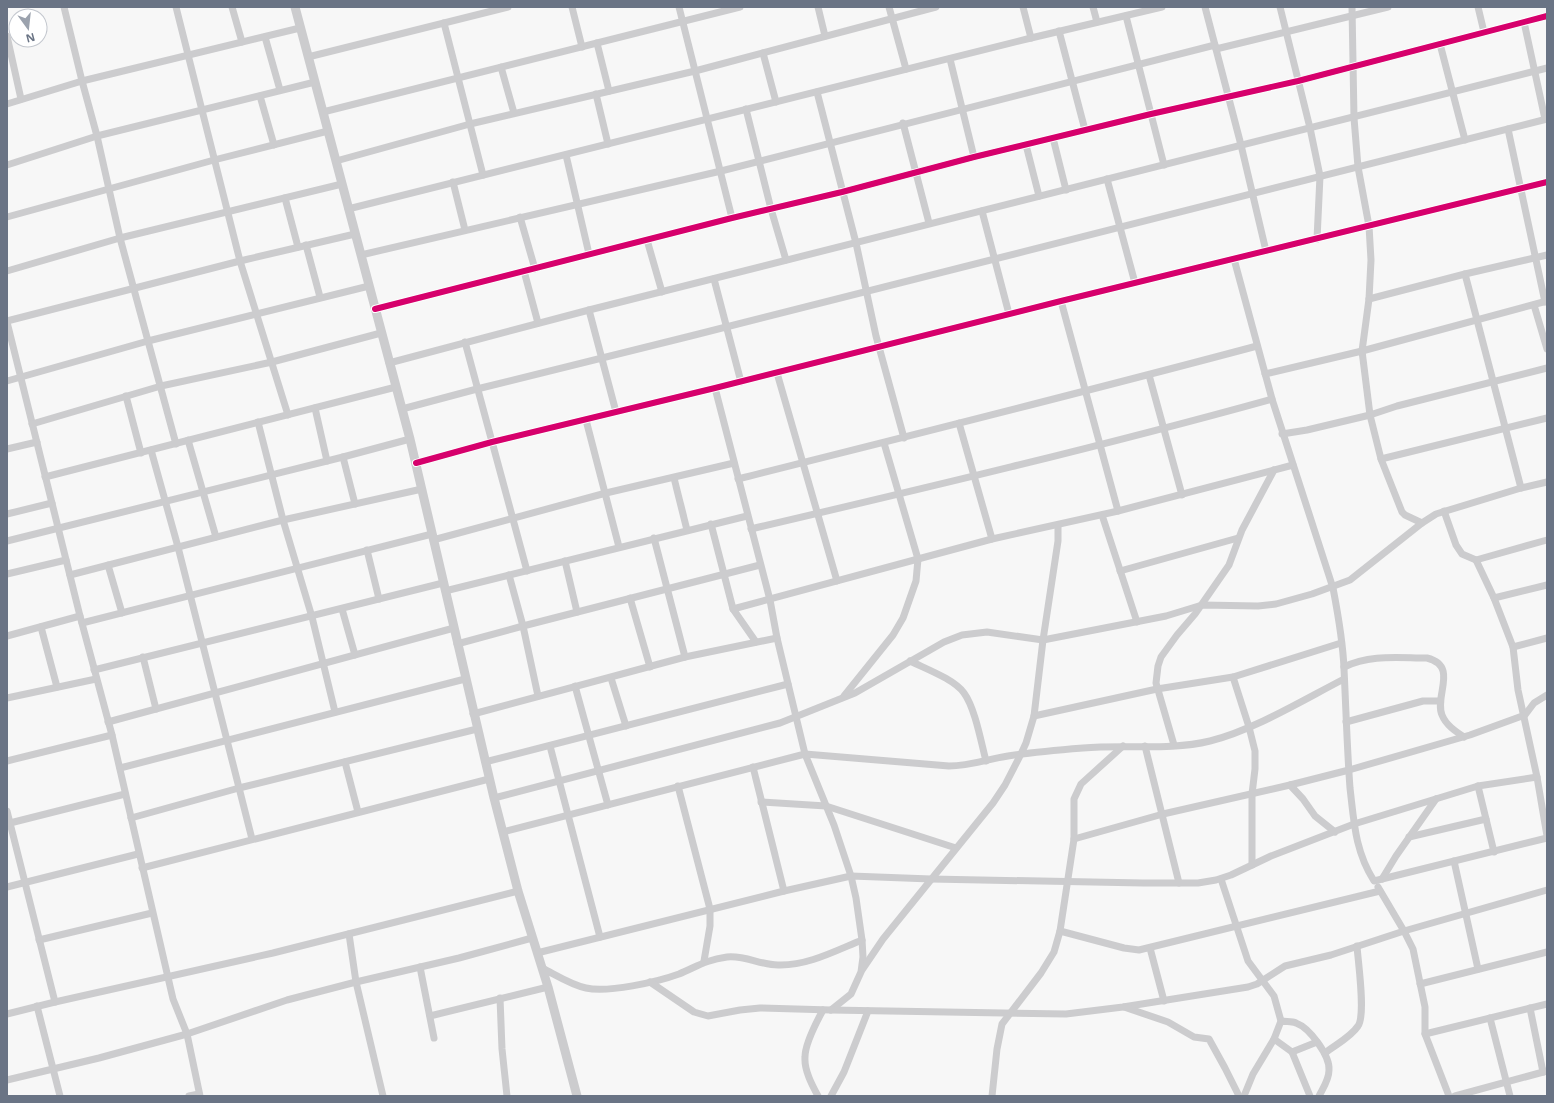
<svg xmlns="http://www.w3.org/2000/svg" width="1554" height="1103" viewBox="0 0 1554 1103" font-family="'Noto Sans',sans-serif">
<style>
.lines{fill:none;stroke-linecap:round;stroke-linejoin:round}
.minor{stroke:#ccccce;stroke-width:7}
.tertiary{stroke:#ccccce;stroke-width:9}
.cycleway-casing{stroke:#fff;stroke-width:8}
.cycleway{stroke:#d6006c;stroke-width:6}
</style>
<rect width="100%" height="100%" fill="#f7f7f7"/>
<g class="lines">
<g class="minor">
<polyline points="64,7 82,81 97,136 120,238 176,444"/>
<polyline points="176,7 240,261 288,415"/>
<polyline points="232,7 242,42"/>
<polyline points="572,7 582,47"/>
<polyline points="679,7 732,218"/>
<polyline points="818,7 825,36"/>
<polyline points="889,7 906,69"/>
<polyline points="1023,7 1031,38"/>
<polyline points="1093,7 1097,22"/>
<polyline points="1205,7 1241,145 1266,251"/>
<polyline points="1280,7 1310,128 1320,176 1317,239"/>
<polyline points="1352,7 1354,118 1358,167 1369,226 1371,260 1369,299 1362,351 1370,415 1381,459 1402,512 1405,515 1422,523"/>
<polyline points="1478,7 1484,32"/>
<polyline points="1126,16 1164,165"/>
<polyline points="1524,22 1545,119"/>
<polyline points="444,23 483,175"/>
<polyline points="1059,31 1085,130"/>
<polyline points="7,36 21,99"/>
<polyline points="265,37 280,90"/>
<polyline points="597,43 609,91"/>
<polyline points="1440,44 1465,140"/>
<polyline points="1216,49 1388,7"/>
<polyline points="763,53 776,102"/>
<polyline points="308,57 508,7"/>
<polyline points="950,59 974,157"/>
<polyline points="501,67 514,113"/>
<polyline points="817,92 856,243 876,336 904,438"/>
<polyline points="596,94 608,144"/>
<polyline points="260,96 274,145"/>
<polyline points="7,104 82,81 300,28"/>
<polyline points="746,109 771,209 786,260"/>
<polyline points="323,112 740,7"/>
<polyline points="903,123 929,223"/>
<polyline points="1508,129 1545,302"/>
<polyline points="1053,138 1066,190"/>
<polyline points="1026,145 1039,196"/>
<polyline points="566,155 589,254"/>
<polyline points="336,161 470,124 695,71 936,7"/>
<polyline points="7,165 97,136 315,82"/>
<polyline points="1107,179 1135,283"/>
<polyline points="453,182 465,230"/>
<polyline points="285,198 298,247"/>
<polyline points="348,209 1031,38 1162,7"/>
<polyline points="982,211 1009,314"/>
<polyline points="7,217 214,160 328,131"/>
<polyline points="520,217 535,269"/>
<polyline points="647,240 662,292"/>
<polyline points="306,245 320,297"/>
<polyline points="361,255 721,171 1215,45"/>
<path d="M 1234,259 L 1272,399 L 1333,588 C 1338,614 1343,642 1344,669 C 1346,709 1347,748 1350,788 C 1354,822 1355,851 1374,881 L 1547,838"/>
<polyline points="7,271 120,238 342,184"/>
<polyline points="524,271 538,323"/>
<polyline points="1465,274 1521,488"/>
<polyline points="714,279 741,382"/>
<polyline points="1369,299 1465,274 1547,255"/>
<polyline points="1061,301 1118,511"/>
<polyline points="1534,305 1547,349"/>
<polyline points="375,309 732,218 842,192 974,157 1151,114 1298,81 1547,16"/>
<polyline points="589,310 616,412"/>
<polyline points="7,321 240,261 355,234"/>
<polyline points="7,322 80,616 112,735 173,999 187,1034 200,1096"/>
<polyline points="465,342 527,571"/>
<polyline points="389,363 589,310 1547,68"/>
<polyline points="777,373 837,581"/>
<polyline points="1265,374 1362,351 1547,301"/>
<polyline points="1149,375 1182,495"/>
<polyline points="7,381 148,341 369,286"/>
<polyline points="715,388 770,600 777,638 805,754 834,825 851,876 856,898 862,940 863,957 861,972 851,994 831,1010"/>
<polyline points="126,396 141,453"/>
<polyline points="315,408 327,461"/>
<path d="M 402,409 L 477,389 C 834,301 1190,210 1547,119"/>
<polyline points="586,420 619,547"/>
<polyline points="258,422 283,520 312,617 335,712"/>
<polyline points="959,423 992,539"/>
<polyline points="32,424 161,386 272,362 381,333"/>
<polyline points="1282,434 1307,430 1370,415 1397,406 1547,368"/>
<polyline points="188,440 216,537"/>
<polyline points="7,449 37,442"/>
<polyline points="151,450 178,547 252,839"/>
<polyline points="343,457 355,504"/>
<polyline points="1381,459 1547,418"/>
<polyline points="416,463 492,442 715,388 1061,301 1547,182"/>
<polyline points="45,477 396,387"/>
<polyline points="674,478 687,530"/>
<path d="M 738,479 C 912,435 1085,392 1257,346"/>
<polyline points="1444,511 1456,545 1462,554 1476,560 1494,598 1513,647 1518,690 1537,777 1547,836"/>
<polyline points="7,514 52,503"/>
<polyline points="1102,515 1137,622"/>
<polyline points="711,524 733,609 756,642"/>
<path d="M 751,529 C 925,488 1099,447 1272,399"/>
<polyline points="654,538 685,657"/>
<polyline points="433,540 606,493 734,463"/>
<polyline points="7,541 343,457 410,439"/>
<polyline points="367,550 379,599"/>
<polyline points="1476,560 1547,540"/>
<polyline points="565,561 577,612"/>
<polyline points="108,565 122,613"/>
<polyline points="1120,571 1238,538"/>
<polyline points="7,574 66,560"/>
<polyline points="70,575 283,520 422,489"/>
<polyline points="509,575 523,626 538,696"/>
<polyline points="445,591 747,516"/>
<polyline points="630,598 650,667"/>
<polyline points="1494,598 1547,585"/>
<polyline points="342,609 355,655"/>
<polyline points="733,609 992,539 1118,511 1293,465"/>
<polyline points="82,623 432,534"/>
<polyline points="41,627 57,687"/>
<polyline points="7,636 80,616"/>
<polyline points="457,644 523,626 760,565"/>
<polyline points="1513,647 1547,638"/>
<polyline points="143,657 156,709"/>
<path d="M 910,661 C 926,669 954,679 964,693 C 975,708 981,742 986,761"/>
<path d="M 1344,667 C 1370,654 1399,658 1427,658 C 1459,666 1434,696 1442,715 C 1446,725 1455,731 1464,737"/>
<polyline points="94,670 443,583"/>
<polyline points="1233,677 1249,727 1255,751 1255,769 1252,794 1252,865"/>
<polyline points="611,678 626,726"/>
<polyline points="575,686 608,805"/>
<polyline points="844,696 893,635 903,618 916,581 918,559 884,443"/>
<polyline points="7,698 96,679"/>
<polyline points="473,714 685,657 777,638"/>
<polyline points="1034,716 1157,689 1233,677 1341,643"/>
<polyline points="108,722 454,628"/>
<polyline points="1346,722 1423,701 1440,701"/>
<polyline points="1174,745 1156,683 1158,666 1161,657 1177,635 1195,614 1229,565 1242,530 1274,470"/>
<polyline points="550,746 600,937"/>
<polyline points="1145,746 1179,883"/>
<polyline points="7,761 112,735"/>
<polyline points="345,762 358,812"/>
<polyline points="485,762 788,684"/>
<polyline points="753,767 784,891"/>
<polyline points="120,768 465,679"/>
<polyline points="1290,785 1303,799 1315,816 1335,832"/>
<polyline points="678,786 710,909 710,926 704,961"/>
<polyline points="1478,786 1494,852"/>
<polyline points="494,798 780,723 855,693 944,642 962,635 987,632 1043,640 1166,616 1202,605 1258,606 1276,604 1312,594 1350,580 1422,523 1436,514 1521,488 1547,482"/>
<polyline points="761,802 826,806 956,848"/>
<polyline points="7,811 55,1002"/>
<polyline points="131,818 239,788 477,729"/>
<polyline points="10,823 125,794"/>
<path d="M 503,832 L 805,754 L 949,766 C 970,766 988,759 1008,756 C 1033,752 1058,750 1083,748 C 1125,744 1169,751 1210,741 C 1254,730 1303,700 1344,679"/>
<polyline points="1409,837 1486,819"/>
<polyline points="1074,839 1163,814 1290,785 1349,770 1470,735 1525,715 1534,703 1547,695"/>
<polyline points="1454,861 1478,969"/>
<polyline points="142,868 489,779"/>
<polyline points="1221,879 1248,961 1274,996 1281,1021 1274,1039 1253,1074 1244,1096"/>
<polyline points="1382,879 1396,856 1436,799"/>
<polyline points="7,887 138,854"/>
<polyline points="1378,887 1404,931 1413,949 1425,1007 1425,1034 1449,1096"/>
<polyline points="1060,931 1124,948 1139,950 1380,891"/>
<polyline points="349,934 356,982 383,1096"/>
<polyline points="39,940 152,913"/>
<polyline points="1150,948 1164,1001"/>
<polyline points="537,953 784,891 851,876 931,879 1143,883 1198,883 1216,880 1231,875 1271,856 1354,824 1478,786 1537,777"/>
<polyline points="420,967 434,1038"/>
<path d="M 542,968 C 556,975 571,985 586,988 C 608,993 657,982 679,974 C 698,966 706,960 727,957 C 745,955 760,965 778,965 C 807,966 835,951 862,940"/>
<polyline points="862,970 883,939 993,803 1005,785 1021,754 1026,743 1034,716 1043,640 1058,541 1058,525"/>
<polyline points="650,982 694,1012 708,1016 740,1010 760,1008 831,1010 1066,1014 1123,1007 1248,987 1257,984 1285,966 1331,955 1404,931 1547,890"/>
<polyline points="1420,984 1547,952"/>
<polyline points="500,998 502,1049 507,1096"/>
<polyline points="37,1006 60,1096"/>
<polyline points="1124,1007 1168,1022 1194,1037 1209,1039 1225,1068 1239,1096"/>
<polyline points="1530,1008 1543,1072"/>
<polyline points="7,1014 55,1002 273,953 518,891"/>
<polyline points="430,1016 548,987"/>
<polyline points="1490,1018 1510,1096"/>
<path d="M 1281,1021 C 1286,1022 1292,1021 1296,1023 C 1310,1028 1330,1056 1329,1070 C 1329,1080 1323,1088 1319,1096"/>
<polyline points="1425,1034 1547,1004"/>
<polyline points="1274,1039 1292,1052 1310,1096"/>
<polyline points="1292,1052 1317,1042"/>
<path d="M 1325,1053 C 1335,1045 1351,1037 1358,1026 C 1366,1015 1358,962 1357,946"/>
<polyline points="7,1080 99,1058 187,1034 287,1000 356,982 459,958 532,938"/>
<polyline points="189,1096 199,1094"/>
<path d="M 818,1096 C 812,1085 804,1070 805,1057 C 805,1045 817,1021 823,1010"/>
<polyline points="831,1096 844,1072 868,1011"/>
<polyline points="992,1096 997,1049 1002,1024 1041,973 1054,952 1060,931 1074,839 1074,799 1081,784 1123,746"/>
<polyline points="1455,1096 1547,1071"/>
</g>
<polyline class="tertiary" points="295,7 410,439 494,798 518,891 548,987 577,1096"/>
<g class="cycleway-casing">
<g id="cycleway">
<polyline points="375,309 732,218 842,192 974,157 1151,114 1298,81 1547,16"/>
<polyline points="416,463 492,442 715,388 1061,301 1547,182"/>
</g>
</g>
<use href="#cycleway" class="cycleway"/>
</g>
<rect width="1554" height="1103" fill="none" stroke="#6a7485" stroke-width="16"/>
<g transform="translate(28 28) rotate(165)"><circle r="19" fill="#ffffff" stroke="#c3c7ce"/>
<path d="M0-3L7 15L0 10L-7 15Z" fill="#9ba2ad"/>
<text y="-6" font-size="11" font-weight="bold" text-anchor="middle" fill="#6a7485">N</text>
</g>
</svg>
